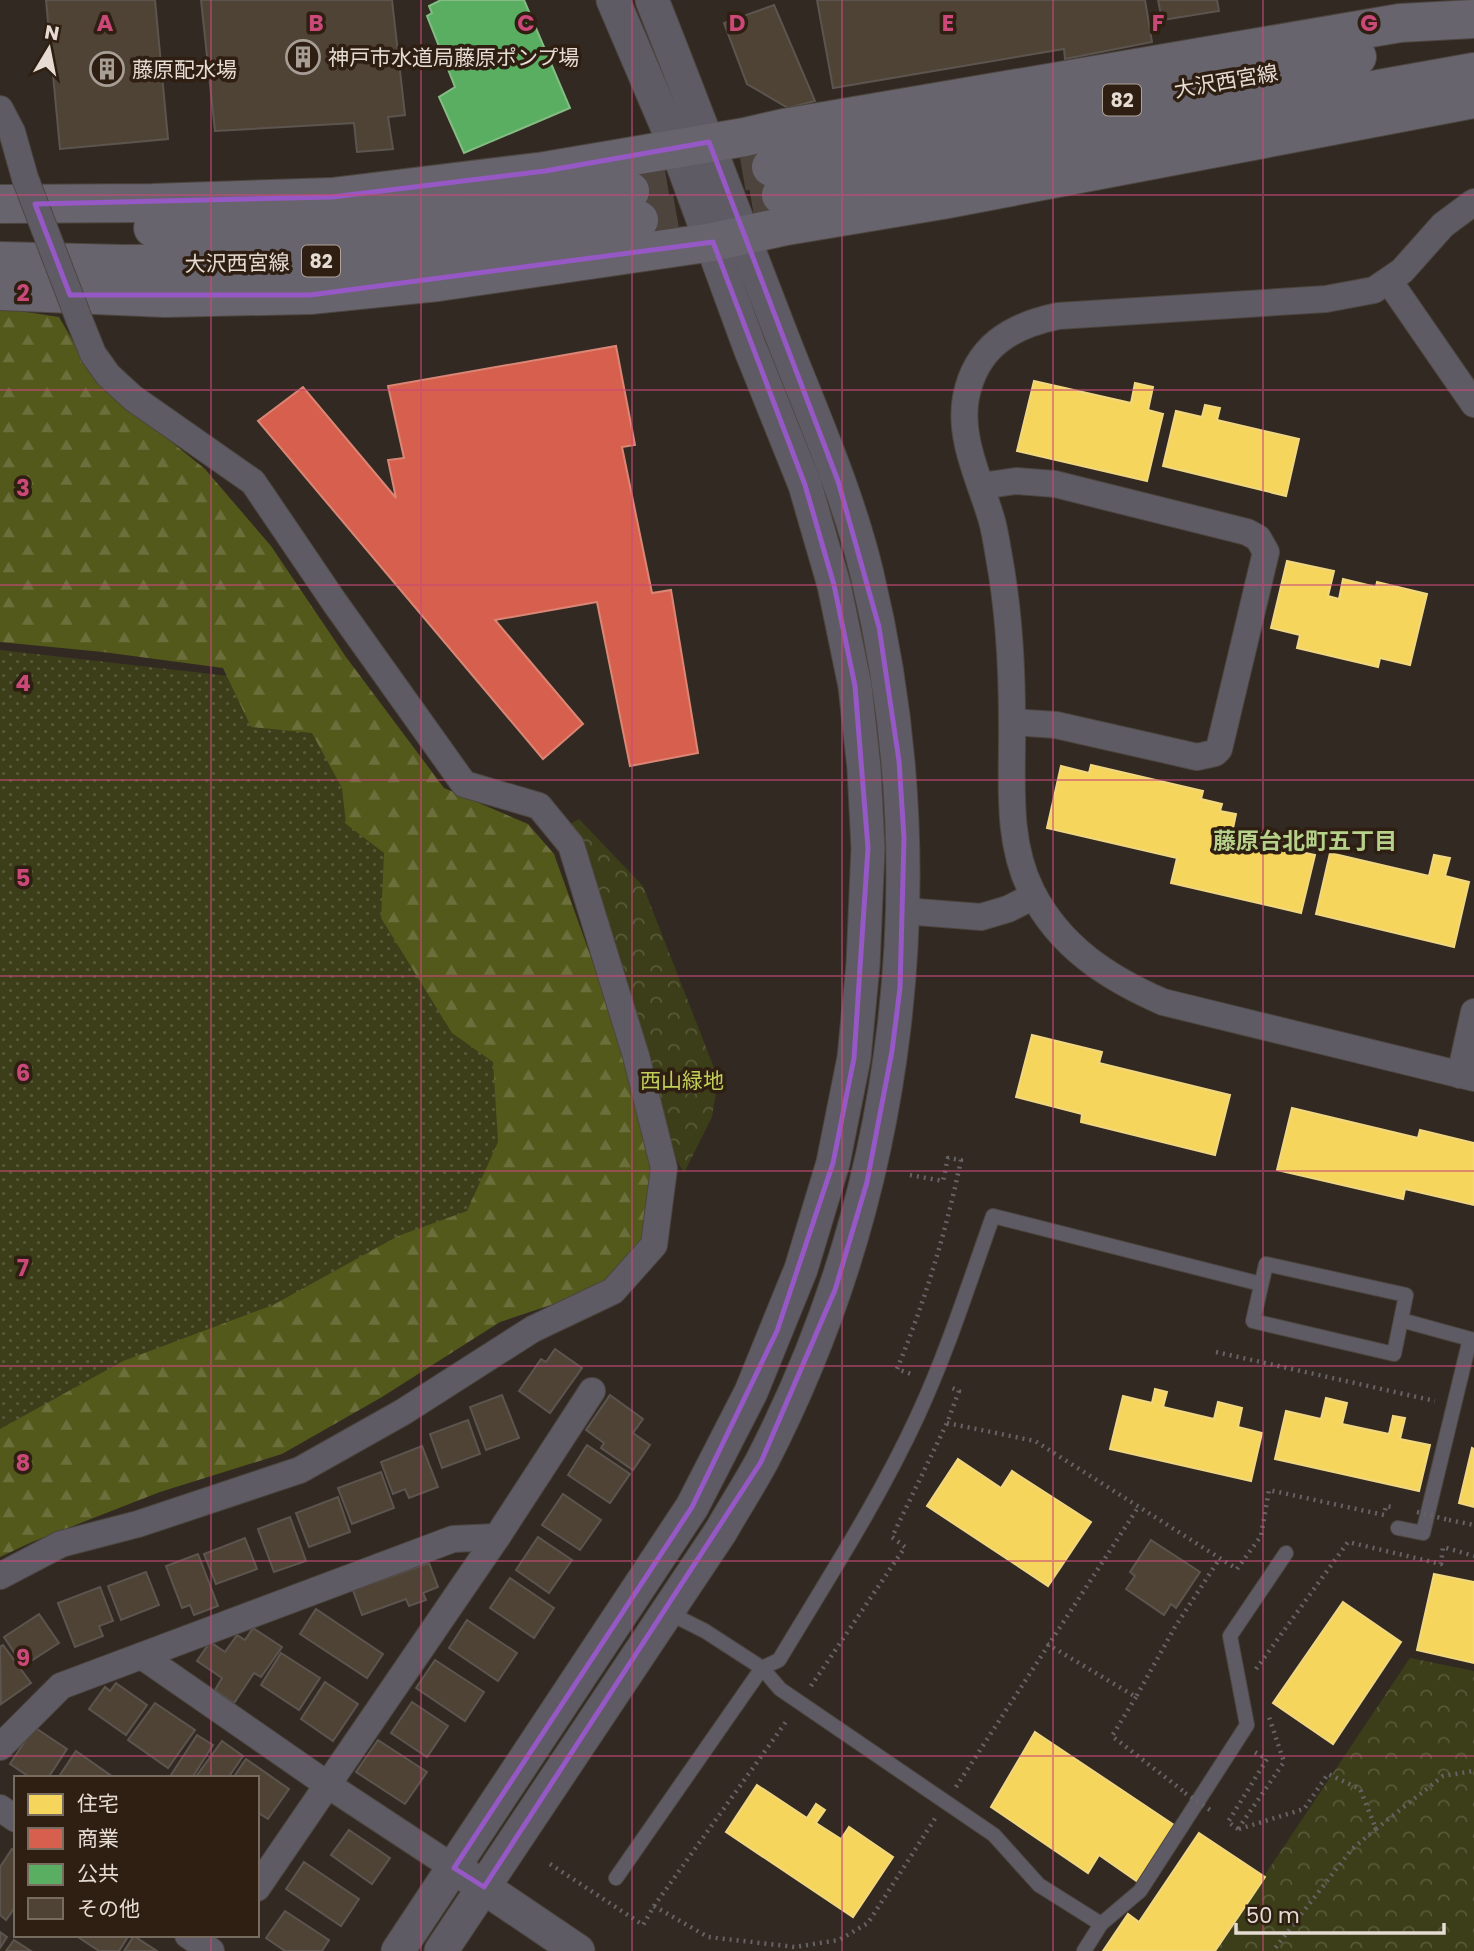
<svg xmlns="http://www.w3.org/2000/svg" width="1474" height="1951" viewBox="0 0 1474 1951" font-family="Poppins,'Noto Sans JP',sans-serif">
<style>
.grass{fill:url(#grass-dots)}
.forest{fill:url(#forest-firs)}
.park{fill:url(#park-crowns)}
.homes{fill:#f6d55c;stroke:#f1d780;stroke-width:2}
.shops{fill:#d6604d;stroke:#db8575;stroke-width:2}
.public{fill:#5aae61;stroke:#84bc83;stroke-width:2}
.building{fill:#4f4335;stroke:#5c554f;stroke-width:2}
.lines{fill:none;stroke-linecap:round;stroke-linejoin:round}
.primary-tunnel{stroke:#4d453d;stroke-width:38;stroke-dasharray:38 19;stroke-linecap:butt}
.service-casing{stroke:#4d4640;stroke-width:16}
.minor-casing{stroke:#4d4640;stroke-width:28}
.tertiary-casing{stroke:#4d4640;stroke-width:35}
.primary-casing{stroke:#4d4640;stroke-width:40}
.path{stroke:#666265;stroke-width:4.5;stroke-dasharray:2 5;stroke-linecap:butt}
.service{stroke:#5e5b64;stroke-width:14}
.minor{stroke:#5e5b64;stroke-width:26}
.tertiary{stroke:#5e5b64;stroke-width:33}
.primary{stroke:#68646d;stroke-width:38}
.minor-bridge-casing{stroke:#4d4640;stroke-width:28;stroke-linecap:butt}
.path-bridge{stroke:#666265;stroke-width:4.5;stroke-dasharray:2 5;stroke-linecap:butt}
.minor-bridge{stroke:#5e5b64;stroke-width:26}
.marked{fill:none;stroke:#9658c4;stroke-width:5;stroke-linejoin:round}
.grid{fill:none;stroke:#cb4979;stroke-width:2;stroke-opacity:0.55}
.labels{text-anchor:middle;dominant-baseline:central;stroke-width:7;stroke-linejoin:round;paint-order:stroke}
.shield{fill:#2e1f12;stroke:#afa399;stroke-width:2}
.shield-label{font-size:19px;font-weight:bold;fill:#e6dcd3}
.poi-label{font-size:21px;fill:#e6dcd3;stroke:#2e1f12;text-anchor:start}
.street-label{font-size:21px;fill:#e6dcd3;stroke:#2e1f12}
.park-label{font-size:21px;fill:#c2d059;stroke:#2e1f12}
.neighbourhood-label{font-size:23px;font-weight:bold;fill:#b5d18a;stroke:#2e1f12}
.grid-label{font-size:23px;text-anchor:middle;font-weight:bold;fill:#cb4979;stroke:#2e1f12;stroke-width:7;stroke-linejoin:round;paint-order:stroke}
</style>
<defs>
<pattern id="grass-dots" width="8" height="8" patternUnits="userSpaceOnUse" patternTransform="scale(1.75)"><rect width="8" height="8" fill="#3b3e18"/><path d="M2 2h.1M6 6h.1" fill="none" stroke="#575939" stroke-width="1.8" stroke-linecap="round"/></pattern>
<pattern id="forest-firs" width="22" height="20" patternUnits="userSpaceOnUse" patternTransform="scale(1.75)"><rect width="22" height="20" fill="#53581b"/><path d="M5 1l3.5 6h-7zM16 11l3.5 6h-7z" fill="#6c6f3b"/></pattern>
<pattern id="park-crowns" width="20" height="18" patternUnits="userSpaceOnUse" patternTransform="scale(1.75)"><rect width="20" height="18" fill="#3b3e18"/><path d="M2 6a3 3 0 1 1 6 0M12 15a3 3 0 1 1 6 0" fill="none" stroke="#575939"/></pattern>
</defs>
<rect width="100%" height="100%" fill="#322a22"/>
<polygon class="grass" points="0,650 372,692 595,1189 0,1473"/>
<polygon class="forest" points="0,308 59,317 96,381 205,469 271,546 346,657 444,788 528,824 554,854 612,1016 652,1169 644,1239 602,1288 500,1322 382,1397 282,1454 160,1492 32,1542 0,1557 0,1429 123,1361 273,1305 398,1236 467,1211 498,1142 493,1062 452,1033 381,918 384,853 346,824 342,788 312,733 251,727 223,668 103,652 0,642"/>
<g class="park">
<polygon points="579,819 643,886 718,1078 712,1117 684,1173 666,1141 563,828"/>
<polygon points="1410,1658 1474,1671 1474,1951 1214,1951"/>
</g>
<g class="homes">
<polygon points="1034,381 1131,403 1135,383 1153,387 1148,410 1163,414 1147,481 1017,451"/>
<polygon points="1205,405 1220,408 1217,420 1299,439 1286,496 1163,466 1176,411 1202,417"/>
<polygon points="1287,561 1334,571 1328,596 1339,599 1343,579 1376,587 1377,582 1427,594 1410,665 1380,658 1378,667 1297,648 1300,635 1271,628"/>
<polygon points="1091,765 1203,791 1201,799 1222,804 1220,811 1236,814 1232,833 1251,837 1252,831 1289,840 1287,849 1315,855 1301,913 1171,883 1177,858 1047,828 1061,766 1089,773"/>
<polygon points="1330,853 1429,876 1434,855 1450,858 1445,876 1469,882 1454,947 1316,914"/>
<polygon points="1032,1035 1102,1052 1099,1063 1230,1095 1215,1155 1081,1122 1082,1114 1016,1097"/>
<polygon points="1292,1108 1418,1138 1420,1130 1474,1143 1474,1205 1405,1189 1403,1199 1277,1170"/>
<polygon points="1155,1389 1167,1392 1163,1407 1214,1419 1218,1402 1242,1408 1238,1427 1262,1433 1251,1481 1110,1449 1123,1396 1152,1403"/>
<polygon points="1326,1398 1347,1403 1342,1424 1389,1434 1393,1416 1405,1418 1400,1439 1430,1445 1419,1491 1275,1459 1286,1411 1321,1419"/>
<polygon points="1472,1448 1474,1449 1474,1507 1459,1503"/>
<polygon points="958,1459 1001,1488 1012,1471 1091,1522 1048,1586 927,1506"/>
<polygon points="1434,1574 1474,1582 1474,1663 1417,1650"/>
<polygon points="1343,1602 1401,1642 1333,1744 1273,1703"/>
<polygon points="1035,1732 1174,1825 1138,1882 1099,1855 1088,1873 991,1807"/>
<polygon points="757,1785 807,1818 816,1804 825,1810 816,1823 841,1839 849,1827 893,1857 853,1917 726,1832"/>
<polygon points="1199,1833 1265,1877 1215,1951 1103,1951 1128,1914 1139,1922"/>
</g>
<polygon class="shops" points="616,346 635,445 622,447 652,593 671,590 698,753 630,766 597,602 495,620 583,724 543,759 258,421 303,387 396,498 388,460 404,458 388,386"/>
<polygon class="public" points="441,0 524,0 570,108 464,153 439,97 455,87 427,16 432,13 429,6"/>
<g class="building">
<polygon points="46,0 155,0 168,139 60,149"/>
<polygon points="201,0 392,0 405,115 388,117 393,149 357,152 354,123 215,131"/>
<polygon points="817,0 1145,0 1152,42 1065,59 1064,49 833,88"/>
<polygon points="1158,0 1217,0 1219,11 1162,20"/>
<polygon points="774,5 815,101 788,108 747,84 724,23"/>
<polygon points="555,1349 582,1368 550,1413 519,1391 541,1359 546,1362"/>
<polygon points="502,1395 519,1438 486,1450 470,1407"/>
<polygon points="610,1395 643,1419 633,1433 650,1445 633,1470 601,1448 604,1443 586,1430"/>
<polygon points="468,1420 480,1454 442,1468 430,1434"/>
<polygon points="587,1445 630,1474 610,1503 568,1475"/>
<polygon points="422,1446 438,1487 409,1498 405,1489 393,1494 381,1462"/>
<polygon points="381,1472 394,1508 352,1524 338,1488"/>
<polygon points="563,1494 601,1520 580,1550 542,1525"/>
<polygon points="338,1497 350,1532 309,1547 296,1513"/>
<polygon points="290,1517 306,1561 274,1572 258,1529"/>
<polygon points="538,1537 572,1560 549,1593 516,1570"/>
<polygon points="245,1538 257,1569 216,1584 204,1554"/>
<polygon points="1151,1540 1200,1572 1176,1608 1171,1604 1164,1615 1126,1589 1135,1576 1130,1572"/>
<polygon points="198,1554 218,1606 194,1615 190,1605 182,1608 166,1566"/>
<polygon points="429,1563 438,1587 423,1593 426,1600 409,1606 406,1599 362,1615 353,1590"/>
<polygon points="146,1572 159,1605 121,1620 108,1586"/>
<polygon points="510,1578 554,1608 534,1638 490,1608"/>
<polygon points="100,1587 113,1621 99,1626 103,1636 75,1647 58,1603"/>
<polygon points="316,1609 383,1654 367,1678 300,1634"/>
<polygon points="39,1614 59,1643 23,1666 4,1637"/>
<polygon points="467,1620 517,1653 498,1681 449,1648"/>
<polygon points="253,1628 282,1647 261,1677 254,1673 234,1703 215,1690 222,1678 197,1661 210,1642 225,1652 237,1635 245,1640"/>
<polygon points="3,1645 31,1683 1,1704 0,1647"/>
<polygon points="281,1653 320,1678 299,1710 261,1685"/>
<polygon points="435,1660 484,1692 465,1721 416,1688"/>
<polygon points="325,1682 358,1704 333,1741 301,1719"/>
<polygon points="116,1683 147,1705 126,1735 89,1709 105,1687 110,1691"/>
<polygon points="412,1702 448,1726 427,1757 391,1733"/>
<polygon points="155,1703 195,1730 168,1768 128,1740"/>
<polygon points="34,1727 67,1749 48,1778 31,1778 10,1764"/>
<polygon points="197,1735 213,1745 192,1778 169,1778"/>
<polygon points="378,1740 427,1772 405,1804 356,1772"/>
<polygon points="222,1741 243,1756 228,1778 195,1778"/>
<polygon points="76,1751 113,1777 112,1778 58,1778"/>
<polygon points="246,1759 289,1789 268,1819 257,1812 257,1778 233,1778"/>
<polygon points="349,1830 390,1858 372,1884 331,1855"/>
<polygon points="12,1849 16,1852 16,1906 6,1920 0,1915 0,1867"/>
<polygon points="304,1862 359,1899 341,1926 286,1889"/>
<polygon points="285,1911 329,1940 322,1951 285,1951 266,1938"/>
<polygon points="0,1932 7,1937 0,1948"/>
<polygon points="75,1935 129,1935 119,1951 99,1951"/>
<polygon points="134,1936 157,1951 124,1951"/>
<polygon points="14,1940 31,1951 6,1951"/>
</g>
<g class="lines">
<g class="primary-tunnel">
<polyline points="630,191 771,167"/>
<polyline points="639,220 781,195"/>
</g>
<g class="service-casing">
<g id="service">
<polygon points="1266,1264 1406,1295 1394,1354 1253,1321"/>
<polyline points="1401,1320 1474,1340"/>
<polyline points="1398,1528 1423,1533 1470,1339"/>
<polyline points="667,1612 705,1631 762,1668 780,1689 994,1835 1039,1885 1101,1924 1084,1951"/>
<path d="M 616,1878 L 762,1668 L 779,1660 C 827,1580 879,1500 918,1415 C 948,1350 969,1283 993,1216 L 1261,1284"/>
<polyline points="1101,1924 1140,1891 1247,1725 1230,1636 1286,1553"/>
</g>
</g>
<g class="minor-casing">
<g id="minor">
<polyline points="0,109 12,132 25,178"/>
<path d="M 1474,202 L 1443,225 L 1402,271 L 1374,290 L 1326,299 L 1058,316 C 1010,326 976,347 966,397 C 958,439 981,482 992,521 C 995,532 997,545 999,557 C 1009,611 1012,666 1012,721 C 1013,778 1005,839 1032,892 C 1060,947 1108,978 1163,1002 L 1474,1078"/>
<polyline points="1389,281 1474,404"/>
<polyline points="981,486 1016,481 1055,484 1247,532 1258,538 1266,552 1219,749 1215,753 1197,757 1056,725 1012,722"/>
<polyline points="904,911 981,917 1008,909 1034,896"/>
<polyline points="1460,1075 1474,1012"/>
<polyline points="0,1576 61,1544 138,1524 300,1470 403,1412 533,1329 613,1291 654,1245 664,1168 636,1056 571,845 539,806 464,784 335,603 253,482 133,398 108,375 93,354 79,319"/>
<polyline points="142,1656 328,1785 454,1868"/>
<polyline points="0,1747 61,1686 453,1539 497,1537"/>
<polyline points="0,1808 16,1819"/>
<polyline points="257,1888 497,1537 592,1391"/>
<polyline points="188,1935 211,1951"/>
</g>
</g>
<g class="tertiary-casing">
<g id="tertiary">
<polyline points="467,1876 578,1951"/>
<polyline points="398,1951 692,1507 751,1392 801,1269 833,1163 854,1058 863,965 868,848 864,768 855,686 834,585 805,485 750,348 680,157 613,0"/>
<path d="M 441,1951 L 721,1531 C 734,1508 749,1485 762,1461 C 902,1189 939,872 867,574 C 848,494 813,416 783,339 C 739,226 697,113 652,0"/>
</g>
</g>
<g class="primary-casing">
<g id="primary">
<polyline points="771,167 850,155 1138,97 1357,57"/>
<polyline points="781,195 1474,72"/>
<polyline points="0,204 152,203 332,197 545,171 745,137 784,128 1400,23 1474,19"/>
<polyline points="153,228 384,227 509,212 630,191"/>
<polyline points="0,261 123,264 293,263 423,253 639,220"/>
<polyline points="0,291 165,298 310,295 438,282 713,242 786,226 942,200 1474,99"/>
</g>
</g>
<g class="path">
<path d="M 910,1175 L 943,1181 L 948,1158 L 961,1160 C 946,1232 925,1301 897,1369 L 914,1375"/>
<polyline points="1216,1352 1435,1401"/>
<polyline points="947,1423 1035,1441 1237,1569 1261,1536 1269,1490 1384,1515 1386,1506 1392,1507"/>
<polyline points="1449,1520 1474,1525"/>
<polyline points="1047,1644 1136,1697 1175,1627 1220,1558"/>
<polyline points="1256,1669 1348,1542 1441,1564 1443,1547 1474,1556"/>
<polyline points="811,1686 905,1547 892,1537 947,1423 959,1391 952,1388"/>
<polyline points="1136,1697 1112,1736 1183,1791"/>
<polyline points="956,1787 1139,1506"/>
<polyline points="1238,1829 1284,1762 1268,1714"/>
<polyline points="1238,1829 1228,1822 1267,1759 1253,1751 1253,1753"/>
<polyline points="1239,1829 1304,1809 1328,1774 1360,1789 1376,1829 1351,1850 1273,1951"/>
<polyline points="1376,1829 1443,1776 1474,1771"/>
<polyline points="550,1864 643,1925 654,1906 788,1719"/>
<polyline points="654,1906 708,1937 795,1947 839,1940 868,1923 936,1817"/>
</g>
<use href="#service" class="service"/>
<use href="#minor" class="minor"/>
<use href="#tertiary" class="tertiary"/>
<use href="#primary" class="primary"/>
<g class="minor-bridge-casing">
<polyline id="minor-bridge" points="25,178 79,319"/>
</g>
<g class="path-bridge">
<polyline points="1417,1512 1449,1520"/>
<polyline points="1185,1793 1213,1812"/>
</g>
<use href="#minor-bridge" class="minor-bridge"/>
</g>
<path class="marked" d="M 709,142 L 838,481 L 879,627 L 899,761 L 904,838 L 900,988 L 892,1051 L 867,1182 L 835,1290 L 761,1462 L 484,1887 L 454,1868 L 692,1507 L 777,1331 L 833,1163 L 854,1058 L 868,848 L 855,686 L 834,585 L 805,485 L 713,242 L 310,295 L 70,295 L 35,204 L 332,197 L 545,171 Z"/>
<path class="grid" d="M 211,0 L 211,1778M 421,0 L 421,1951M 632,0 L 632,1951M 842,0 L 842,1951M 1053,0 L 1053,1951M 1263,0 L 1263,1951M 0,195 L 1474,195M 0,390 L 1474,390M 0,585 L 1474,585M 0,780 L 1474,780M 0,976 L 1474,976M 0,1171 L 1474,1171M 0,1366 L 1474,1366M 0,1561 L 1474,1561M 0,1756 L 1474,1756M 211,1935 L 211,1951"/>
<defs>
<g id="building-ring" transform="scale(1.75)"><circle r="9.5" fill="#2e1f12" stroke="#a79e95" stroke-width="1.5"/><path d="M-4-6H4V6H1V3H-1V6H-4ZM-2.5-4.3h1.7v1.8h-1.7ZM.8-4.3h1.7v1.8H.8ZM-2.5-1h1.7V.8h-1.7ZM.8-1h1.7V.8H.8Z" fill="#a79e95"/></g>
</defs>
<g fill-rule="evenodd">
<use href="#building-ring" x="303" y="57"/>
<use href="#building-ring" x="107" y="69"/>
</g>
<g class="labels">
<g class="shield">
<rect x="1103" y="84.5" width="38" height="31" rx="5"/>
<rect x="302" y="245.5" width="38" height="31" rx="5"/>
</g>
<g class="shield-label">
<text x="1122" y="100">82</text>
<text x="321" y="261">82</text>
</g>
<g class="poi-label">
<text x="328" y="57">神戸市水道局藤原ポンプ場</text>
<text x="132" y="69">藤原配水場</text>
</g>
<g class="street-label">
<text transform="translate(1226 81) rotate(-10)">大沢西宮線</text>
<text transform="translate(237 263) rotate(-1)">大沢西宮線</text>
</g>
<g class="park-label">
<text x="682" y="1080">西山緑地</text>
</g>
<g class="neighbourhood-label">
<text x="1305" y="841">藤原台北町五丁目</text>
</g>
</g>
<g class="grid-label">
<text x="105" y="31">A</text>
<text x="316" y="31">B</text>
<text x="526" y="31">C</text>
<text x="737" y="31">D</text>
<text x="948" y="31">E</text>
<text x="1158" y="31">F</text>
<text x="1369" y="31">G</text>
<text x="23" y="301">2</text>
<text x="23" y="496">3</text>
<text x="23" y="691">4</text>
<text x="23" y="886">5</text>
<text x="23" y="1081">6</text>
<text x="23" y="1276">7</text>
<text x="23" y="1471">8</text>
<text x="23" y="1666">9</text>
</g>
<rect x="14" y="1776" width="245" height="161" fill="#2e1f12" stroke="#786b5f" stroke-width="2"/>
<rect x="28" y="1794" width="35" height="21" fill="#f6d55c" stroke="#786b5f" stroke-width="2"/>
<text x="77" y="1811" font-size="21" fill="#e6dcd3">住宅</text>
<rect x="28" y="1828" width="35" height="21" fill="#d6604d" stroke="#786b5f" stroke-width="2"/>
<text x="77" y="1846" font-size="21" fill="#e6dcd3">商業</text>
<rect x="28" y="1864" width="35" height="21" fill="#5aae61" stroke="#786b5f" stroke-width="2"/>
<text x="77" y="1881" font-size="21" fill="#e6dcd3">公共</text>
<rect x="28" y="1898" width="35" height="21" fill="#4f4335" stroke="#786b5f" stroke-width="2"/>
<text x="77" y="1916" font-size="21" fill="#e6dcd3">その他</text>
<g transform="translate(49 49) rotate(10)" stroke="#2e1f12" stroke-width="5" paint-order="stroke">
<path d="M0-5L12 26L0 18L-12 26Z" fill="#e6dcd3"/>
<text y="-10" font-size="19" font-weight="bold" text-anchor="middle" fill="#e6dcd3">N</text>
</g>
<path d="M1236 1923v10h208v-10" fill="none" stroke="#e6dcd3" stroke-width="3.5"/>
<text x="1246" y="1923" font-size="21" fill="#e6dcd3" stroke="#2e1f12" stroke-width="5" paint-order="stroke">50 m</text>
</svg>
